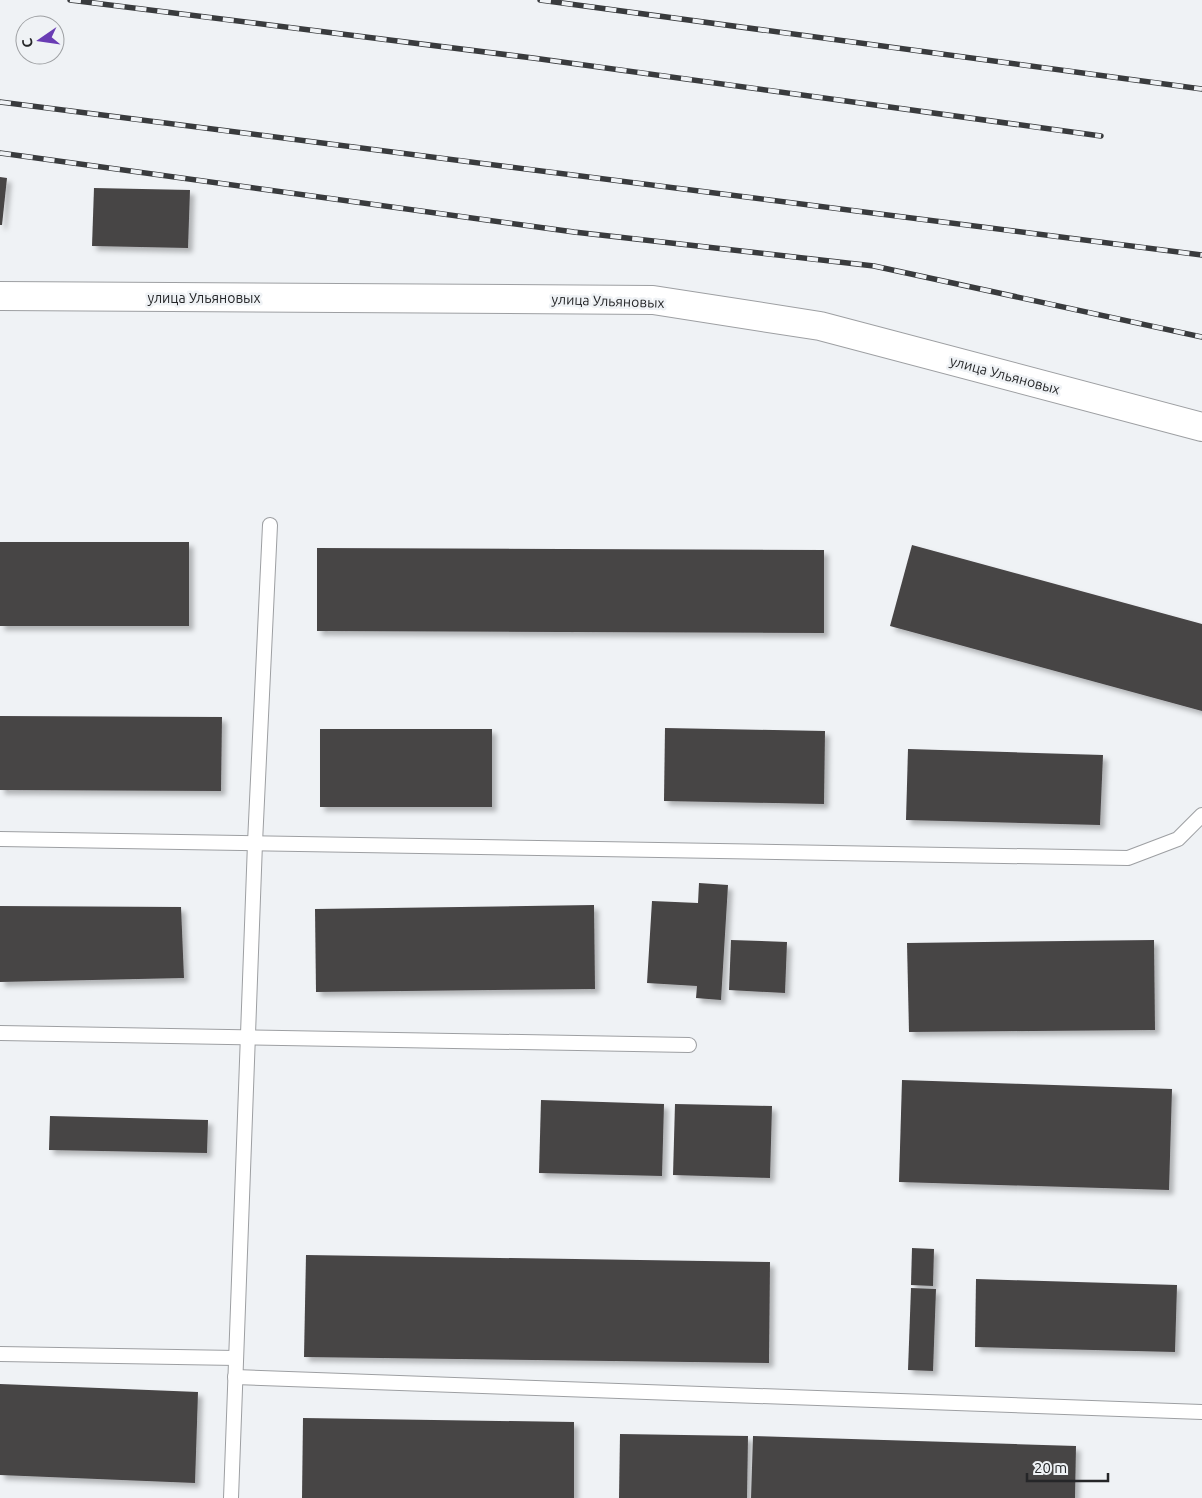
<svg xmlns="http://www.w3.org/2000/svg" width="1202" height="1498" viewBox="0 0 1202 1498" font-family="Ubuntu,sans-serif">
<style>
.building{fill:#474445;filter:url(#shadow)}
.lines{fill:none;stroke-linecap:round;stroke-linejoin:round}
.lane-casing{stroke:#9d9fa2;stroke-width:16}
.secondary-casing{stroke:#9d9fa2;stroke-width:30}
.lane{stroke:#fff;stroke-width:14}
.secondary{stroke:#fff;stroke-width:28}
.rail-casing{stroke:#393b3d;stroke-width:5.5}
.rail{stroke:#eff2f5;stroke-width:4;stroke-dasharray:11;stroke-linecap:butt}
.labels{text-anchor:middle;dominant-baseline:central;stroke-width:5;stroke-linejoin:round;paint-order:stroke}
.street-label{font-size:14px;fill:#252628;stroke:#eff2f5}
</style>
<defs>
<filter id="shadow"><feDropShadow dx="4.5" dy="4.5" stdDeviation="2.5" flood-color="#0004"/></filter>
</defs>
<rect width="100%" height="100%" fill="#eff2f5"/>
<g class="building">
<polygon points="0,177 7,178 2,225 0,225"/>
<polygon points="94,188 190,190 188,248 92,246"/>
<rect x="0" y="542" width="189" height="84"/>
<polygon points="912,545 1202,624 1202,711 890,626"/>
<polygon points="317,548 824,550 824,633 317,631"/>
<polygon points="0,716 222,717 221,791 0,790"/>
<polygon points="665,728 825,731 824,804 664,801"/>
<rect x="320" y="729" width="172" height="78"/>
<polygon points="908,749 1103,755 1100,825 906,820"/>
<polygon points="699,883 728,885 721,1000 696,998 697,986 647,983 652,901 698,903"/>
<polygon points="594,905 595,989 316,992 315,909"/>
<polygon points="0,906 181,907 184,978 0,982"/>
<polygon points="731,940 787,942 785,993 729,990"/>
<polygon points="1154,940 1155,1030 909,1032 907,943"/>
<polygon points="902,1080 1172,1089 1169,1190 899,1182"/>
<polygon points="541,1100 664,1104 662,1176 539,1173"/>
<polygon points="675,1104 772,1106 770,1178 673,1175"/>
<polygon points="50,1116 208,1120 207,1153 49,1150"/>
<polygon points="912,1248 934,1249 933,1286 911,1285"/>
<polygon points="306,1255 770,1262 769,1363 304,1357"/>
<polygon points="976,1279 1177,1285 1175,1352 975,1347"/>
<polygon points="911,1288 936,1289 933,1371 908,1370"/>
<polygon points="0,1384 198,1392 195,1483 0,1475"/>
<polygon points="303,1418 574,1422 574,1498 302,1498"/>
<polygon points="620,1434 748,1436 747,1498 619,1498"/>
<polygon points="753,1436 1076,1446 1075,1498 751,1498"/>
</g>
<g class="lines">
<g class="lane-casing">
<g id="lane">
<polyline points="0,839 1128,858 1178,839 1202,815"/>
<polyline points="0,1033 689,1045"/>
<polyline points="0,1354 236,1358"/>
<polyline points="235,1377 1202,1412"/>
<polyline points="231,1498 255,843 270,525"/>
</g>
</g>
<g class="secondary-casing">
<polyline id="secondary" points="0,296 653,300 820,326 1202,427"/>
</g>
<use href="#lane" class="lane"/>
<use href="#secondary" class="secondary"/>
<g class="rail-casing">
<g id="rail">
<polyline points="70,0 533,58 1101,136"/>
<polyline points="540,0 1202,89"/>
<polyline points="0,102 1202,255"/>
<polyline points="0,153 574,232 874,266 1202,337"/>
</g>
</g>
<use href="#rail" class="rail"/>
</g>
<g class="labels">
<g class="street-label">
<text x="204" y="298">улица Ульяновых</text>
<text transform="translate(608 301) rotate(2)">улица Ульяновых</text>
<text transform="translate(1005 375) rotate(15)">улица Ульяновых</text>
</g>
</g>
<g transform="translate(40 40) rotate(257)"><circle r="24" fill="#eff2f5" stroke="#9ea0a3"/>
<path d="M0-4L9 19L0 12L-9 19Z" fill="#693cb4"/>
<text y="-8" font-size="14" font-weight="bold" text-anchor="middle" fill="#252628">С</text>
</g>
<path d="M1027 1473v8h81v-8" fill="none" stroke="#252628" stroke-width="2.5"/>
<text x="1034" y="1473" font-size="15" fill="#252628" stroke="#eff2f5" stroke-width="4" paint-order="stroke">20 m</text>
</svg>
